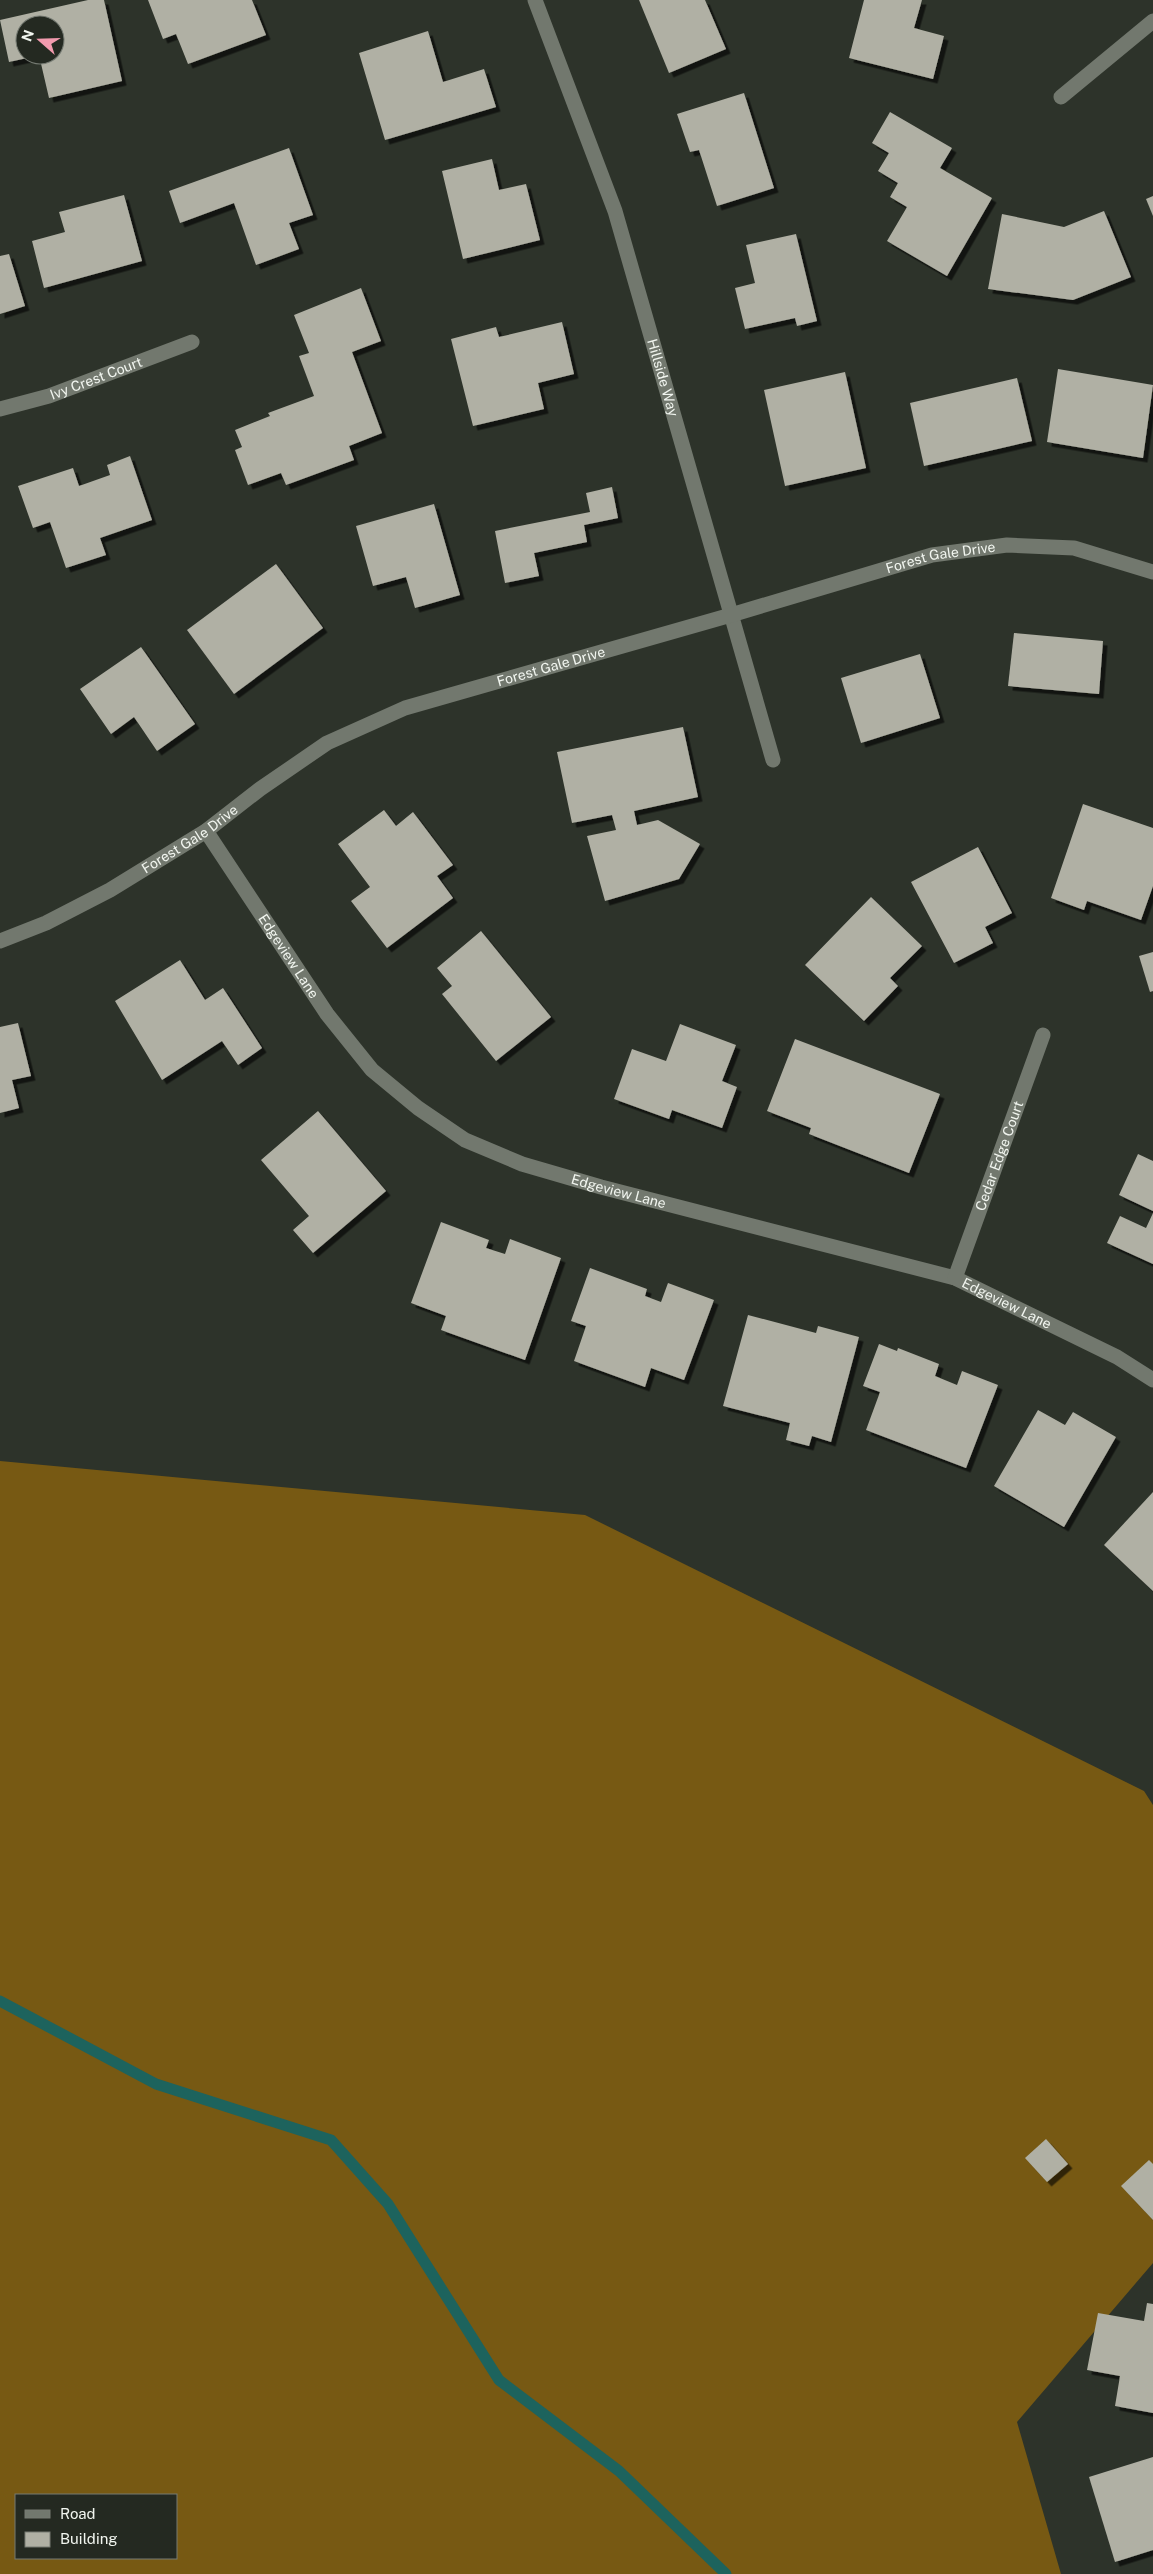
<svg xmlns="http://www.w3.org/2000/svg" width="1153" height="2574" viewBox="0 0 1153 2574" font-family="'Public Sans',sans-serif">
<style>
.forest{fill:#775913;fill-rule:evenodd}
.lines{fill:none;stroke-linecap:round;stroke-linejoin:round}
.stream{stroke:#1d635d;stroke-width:11}
.building{fill:#b0b0a4;filter:url(#shadow)}
.minor{stroke:#72786e;stroke-width:15}
.labels{text-anchor:middle;dominant-baseline:central;stroke-width:5;stroke-linejoin:round;paint-order:stroke}
.street-label{font-size:14px;fill:#f1f5ef;stroke:#242921}
</style>
<defs>
<filter id="shadow"><feDropShadow dx="4.5" dy="4.5" stdDeviation="0" flood-color="#0009"/></filter>
</defs>
<rect width="100%" height="100%" fill="#2d332a"/>
<path class="forest" d="M 0,1461 L 585,1515 L 1144,1791 L 1153,1805 L 1153,2263 L 1017,2422 L 1061,2574 L 0,2574 ZM 16,2495 L 176,2495 L 176,2558 L 16,2558 Z"/>
<g class="lines">
<polyline class="stream" points="0,2001 156,2084 331,2140 388,2204 499,2380 619,2471 726,2574"/>
</g>
<g class="building">
<polygon points="88,0 104,0 122,81 49,98 39,55 55,55 55,25 25,25 25,55 36,56 9,62 0,20"/>
<polygon points="148,0 252,0 266,35 188,64 176,34 163,39"/>
<polygon points="639,0 705,0 726,49 669,73"/>
<polygon points="864,0 922,0 914,28 944,36 933,79 849,58"/>
<polygon points="428,31 443,82 484,69 496,107 385,140 359,53"/>
<polygon points="744,93 774,188 717,206 699,150 690,152 677,114"/>
<polygon points="890,112 952,148 940,168 992,198 947,276 887,241 907,207 890,197 898,183 878,171 889,153 872,143"/>
<polygon points="289,148 313,215 289,223 299,249 256,265 234,203 180,223 169,191"/>
<polygon points="492,159 499,190 526,184 540,240 463,259 442,171"/>
<polygon points="124,195 142,261 44,288 32,241 65,232 59,212"/>
<polygon points="1153,196 1153,216 1146,199"/>
<polygon points="1104,211 1131,277 1073,300 988,289 1002,214 1064,227"/>
<polygon points="796,234 817,321 797,326 795,318 745,329 735,288 755,283 746,245"/>
<polygon points="9,254 25,306 0,314 0,256"/>
<polygon points="361,288 381,341 352,352 382,433 349,446 354,460 286,485 281,473 248,485 235,450 242,447 235,430 270,416 268,413 314,396 299,356 309,353 294,315"/>
<polygon points="562,322 574,374 538,383 544,409 473,426 451,339 496,327 499,337"/>
<polygon points="1058,369 1153,385 1143,458 1047,442"/>
<polygon points="845,372 866,468 785,486 764,390"/>
<polygon points="1017,378 1032,441 924,466 910,403"/>
<polygon points="130,456 152,520 100,538 106,555 66,568 50,522 33,528 18,486 73,468 79,486 110,475 107,465"/>
<polygon points="612,487 618,518 584,525 587,542 534,553 539,576 505,583 495,531 590,512 586,493"/>
<polygon points="434,504 460,595 415,608 406,577 373,586 356,526"/>
<polygon points="276,564 323,628 234,694 187,630"/>
<polygon points="1014,633 1103,641 1099,694 1008,686"/>
<polygon points="141,647 195,724 157,751 134,717 111,734 80,689"/>
<polygon points="920,654 940,718 861,743 841,678"/>
<polygon points="683,727 698,797 634,811 637,825 658,820 700,844 679,879 605,901 587,836 616,830 612,815 572,823 557,752"/>
<polygon points="1083,804 1153,828 1153,886 1141,920 1087,901 1084,910 1051,898"/>
<polygon points="384,810 396,826 413,812 453,865 437,876 453,898 387,948 351,901 370,887 338,844"/>
<polygon points="978,847 1012,913 985,927 993,943 954,963 911,882"/>
<polygon points="871,897 922,946 890,978 898,986 864,1021 805,965"/>
<polygon points="481,931 551,1017 496,1061 442,994 452,986 437,968"/>
<polygon points="1153,952 1153,991 1150,992 1139,956"/>
<polygon points="180,960 205,1000 223,988 262,1048 238,1065 222,1041 162,1080 115,1001"/>
<polygon points="18,1023 31,1076 12,1080 19,1108 0,1113 0,1027"/>
<polygon points="680,1024 736,1045 722,1081 737,1087 722,1128 672,1110 669,1119 614,1099 632,1049 666,1061"/>
<polygon points="795,1039 940,1094 909,1173 809,1134 811,1128 767,1111"/>
<polygon points="318,1111 386,1191 313,1253 293,1230 309,1216 261,1160"/>
<polygon points="1138,1154 1153,1161 1153,1211 1119,1195"/>
<polygon points="1153,1213 1153,1264 1107,1243 1120,1216 1146,1228"/>
<polygon points="441,1222 489,1240 486,1248 505,1254 510,1239 561,1258 525,1360 441,1330 446,1316 411,1303"/>
<polygon points="590,1268 647,1289 645,1296 661,1302 668,1283 714,1300 684,1380 651,1368 645,1387 574,1361 586,1326 571,1321"/>
<polygon points="748,1315 816,1333 818,1326 859,1337 831,1442 812,1436 809,1446 786,1440 790,1423 723,1406"/>
<polygon points="879,1344 897,1351 898,1348 939,1364 935,1376 957,1385 962,1371 998,1385 966,1468 866,1430 880,1392 863,1386"/>
<polygon points="1038,1410 1065,1425 1073,1412 1116,1437 1064,1527 994,1486"/>
<polygon points="1153,1492 1153,1591 1104,1545"/>
<polygon points="1046,2139 1068,2164 1047,2182 1025,2158"/>
<polygon points="1149,2160 1153,2164 1153,2220 1121,2186"/>
<polygon points="1147,2303 1153,2304 1153,2413 1115,2406 1120,2376 1087,2370 1098,2313 1144,2321"/>
<polygon points="1153,2457 1153,2550 1115,2562 1089,2477"/>
</g>
<g class="lines">
<g class="minor">
<path id="s1" d="M 535,0 L 615,211 L 773,760"/>
<polyline points="1061,97 1153,21"/>
<path id="s2" d="M 0,409 L 49,396 L 192,342"/>
<path id="s3" d="M 206,831 L 327,1014 L 372,1070 L 418,1108 L 465,1140 L 522,1164 L 601,1187 L 955,1278 L 1117,1357 L 1153,1380"/>
<path id="s4" d="M 0,941 L 46,923 L 110,890 L 206,831 L 260,789 L 327,743 L 405,708 L 731,615 L 932,555 L 1007,545 L 1074,548 L 1153,572"/>
<path id="s5" d="M 955,1278 L 1043,1035"/>
</g>
</g>
<g class="labels">
<g class="street-label">
<text stroke="none"><textPath href="#s1" startOffset="399">Hillside Way</textPath></text>
<text stroke="none"><textPath href="#s2" startOffset="101">Ivy Crest Court</textPath></text>
<text stroke="none"><textPath href="#s4" startOffset="1026">Forest Gale Drive</textPath></text>
<text stroke="none"><textPath href="#s4" startOffset="621">Forest Gale Drive</textPath></text>
<text stroke="none"><textPath href="#s4" startOffset="216">Forest Gale Drive</textPath></text>
<text stroke="none"><textPath href="#s3" startOffset="150">Edgeview Lane</textPath></text>
<text stroke="none"><textPath href="#s5" startOffset="130">Cedar Edge Court</textPath></text>
<text stroke="none"><textPath href="#s3" startOffset="570">Edgeview Lane</textPath></text>
<text stroke="none"><textPath href="#s3" startOffset="975">Edgeview Lane</textPath></text>
</g>
</g>
<rect x="15" y="2494" width="162" height="65" fill="#242921" stroke="#767b73"/>
<rect x="25" y="2510" width="25" height="8" fill="#72786e" stroke="#767b73"/>
<text x="60" y="2519" font-size="15" fill="#f1f5ef">Road</text>
<rect x="25" y="2532" width="25" height="15" fill="#b0b0a4" stroke="#767b73"/>
<text x="60" y="2544" font-size="15" fill="#f1f5ef">Building</text>
<g transform="translate(40 40) rotate(290)"><circle r="24" fill="#242921" stroke="#767b73"/>
<path d="M0-4L9 19L0 12L-9 19Z" fill="#f29aae"/>
<text y="-8" font-size="14" font-weight="bold" text-anchor="middle" fill="#f1f5ef">N</text>
</g>
</svg>
